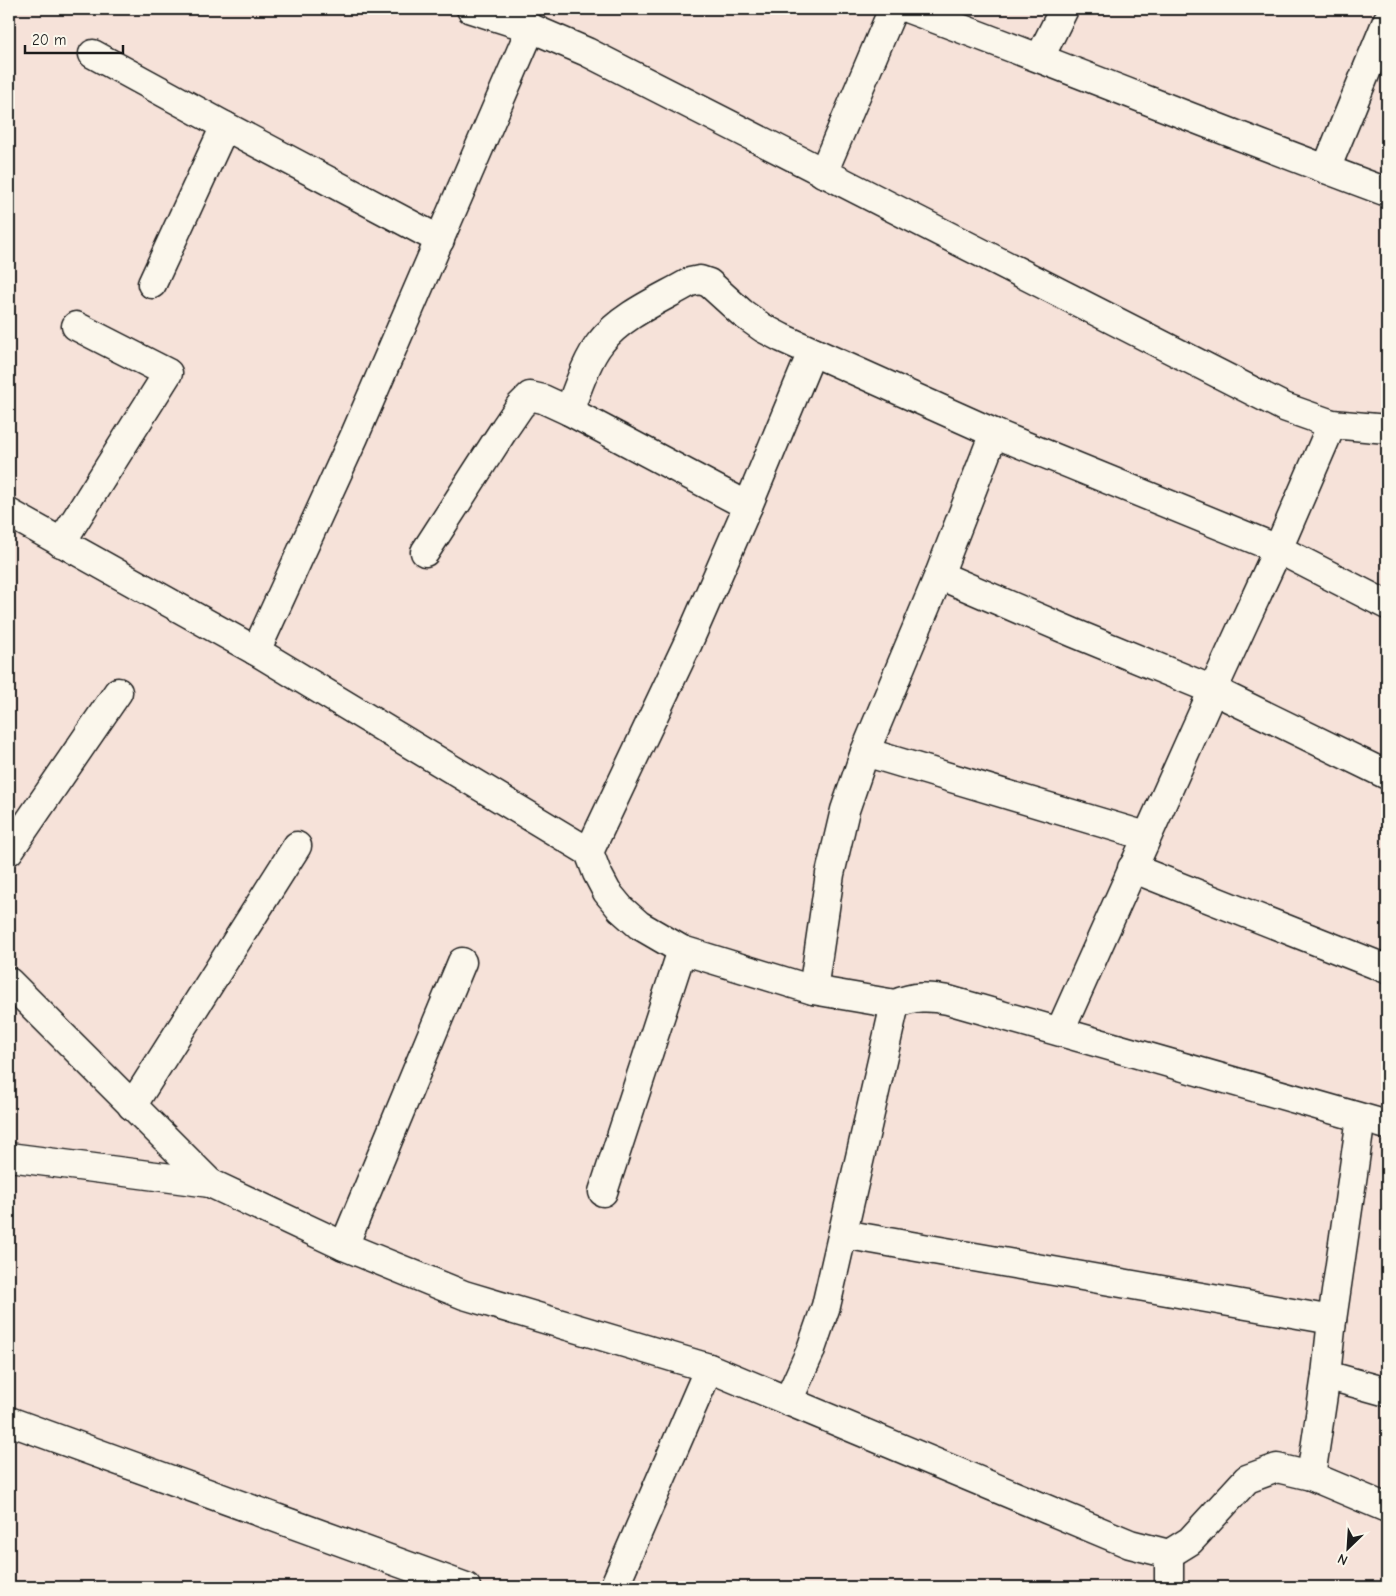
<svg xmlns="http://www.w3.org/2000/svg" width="1396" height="1596" viewBox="0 0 1396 1596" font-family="'Comic Neue',sans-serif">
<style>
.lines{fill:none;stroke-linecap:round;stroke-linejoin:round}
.street-casing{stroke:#1c1c1c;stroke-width:31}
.street{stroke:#fbf7ec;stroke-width:28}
</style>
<rect width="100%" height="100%" fill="#f6e2d9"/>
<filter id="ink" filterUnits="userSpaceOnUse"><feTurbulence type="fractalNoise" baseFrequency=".02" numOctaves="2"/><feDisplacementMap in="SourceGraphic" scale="10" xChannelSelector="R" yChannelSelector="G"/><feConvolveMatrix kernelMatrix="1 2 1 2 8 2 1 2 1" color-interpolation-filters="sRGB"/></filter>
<g filter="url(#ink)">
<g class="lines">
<g class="street-casing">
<g id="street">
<polyline points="471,9 531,28 587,52 1284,407 1332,424 1387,429"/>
<path d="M 909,9 C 1069,68 1227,133 1387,192"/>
<polyline points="93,54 225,126 440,240"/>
<polyline points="1040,57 1064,9"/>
<polyline points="1326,169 1387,21"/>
<polyline points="823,173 893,9"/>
<polyline points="152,284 225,126"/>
<path d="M 569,411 C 577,390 587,359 601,342 C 622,315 661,299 690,282 L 700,280 L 709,283 L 742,313 L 763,328 L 782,338 L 994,433"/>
<path d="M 9,513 L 256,651 L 589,852 L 597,873 L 607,892 L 621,909 L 639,925 L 682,950 L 813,990 L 895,1004 C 913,996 929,996 948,1000 L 1387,1125"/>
<polyline points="61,543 168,373 76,326"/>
<polyline points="425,552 505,428 520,406 530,396 543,399 569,411 748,506"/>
<polyline points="939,575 1074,633 1213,690 1387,775"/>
<polyline points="256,651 354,437 531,28"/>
<polyline points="865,752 1146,836"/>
<polyline points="9,851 118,692"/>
<polyline points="589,852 688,643 748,506 812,352"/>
<polyline points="1132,868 1387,969"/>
<polyline points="9,982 210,1183"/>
<polyline points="813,990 830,874 845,810 865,752 939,575 994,433 1278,549 1387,605"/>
<polyline points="1060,1031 1213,690 1278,549 1332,424"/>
<polyline points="132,1106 297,846"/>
<polyline points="9,1157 210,1183 344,1246 464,1295 709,1368 1130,1544 1169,1554 1190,1541 1247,1479 1277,1468 1311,1476 1387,1508"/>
<polyline points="603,1192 682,950"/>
<polyline points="843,1234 1332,1320 1326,1375 1311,1476"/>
<polyline points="344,1246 462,962"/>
<polyline points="1332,1320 1361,1118"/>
<polyline points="1326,1375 1387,1392"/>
<polyline points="788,1401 810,1352 826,1306 895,1004"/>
<polyline points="9,1421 466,1587"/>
<polyline points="614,1587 709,1368"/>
<polyline points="1169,1587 1169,1554"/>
</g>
</g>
<use href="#street" class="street"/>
</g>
</g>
<rect width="1396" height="1596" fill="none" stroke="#fbf7ec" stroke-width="30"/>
<rect x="15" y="15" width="1366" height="1566" fill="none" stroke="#1c1c1c" stroke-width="2" filter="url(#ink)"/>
<g transform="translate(1348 1548) rotate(205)" stroke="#fbf7ec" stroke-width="4" paint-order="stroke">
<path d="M0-4L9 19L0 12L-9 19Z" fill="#1c1c1c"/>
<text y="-8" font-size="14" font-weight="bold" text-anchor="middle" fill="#1c1c1c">N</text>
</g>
<path d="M25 45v8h98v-8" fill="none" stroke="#1c1c1c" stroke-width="2.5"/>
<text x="32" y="45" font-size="15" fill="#1c1c1c" stroke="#fbf7ec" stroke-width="4" paint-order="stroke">20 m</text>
</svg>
